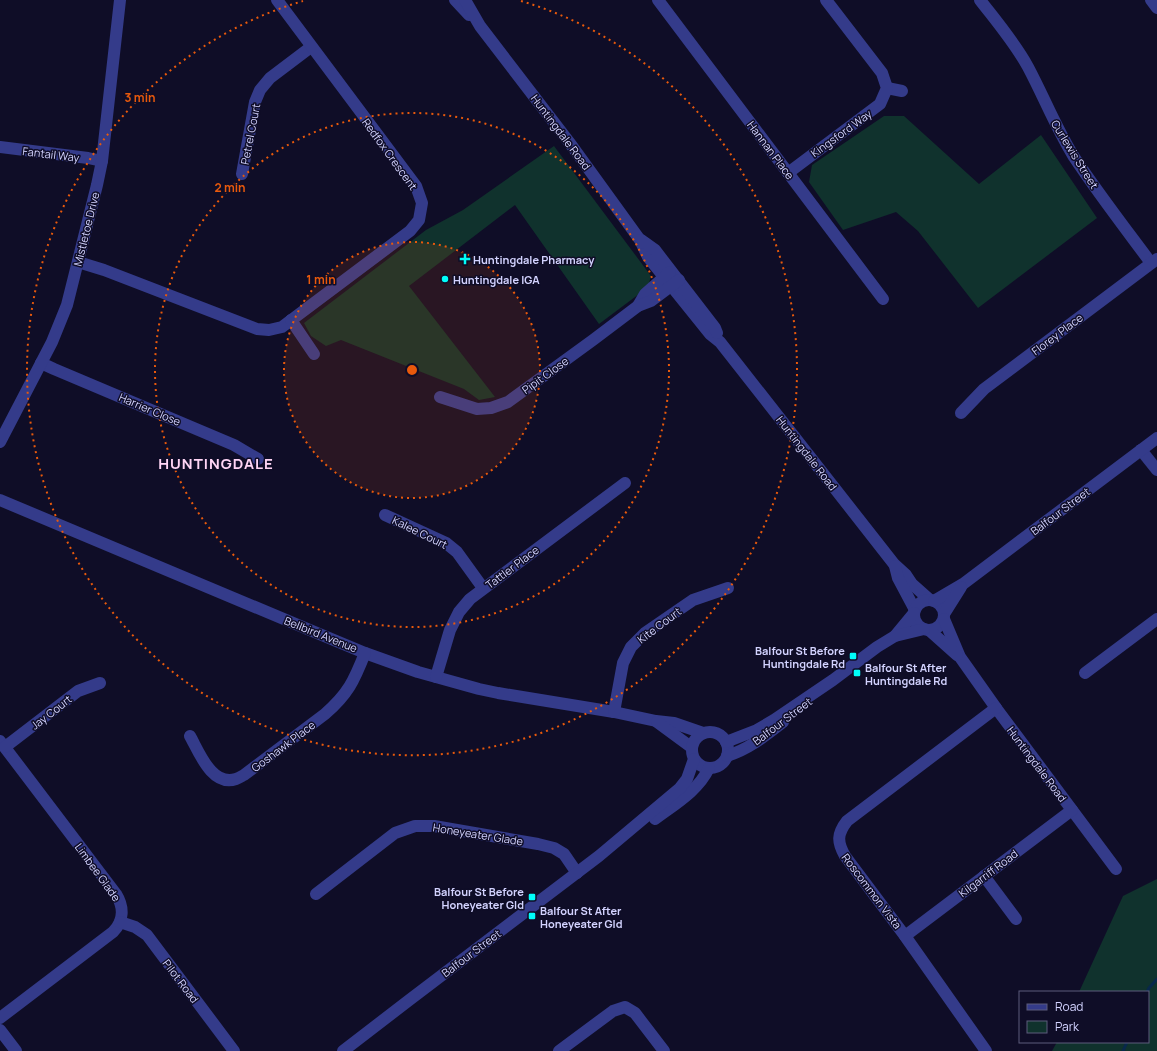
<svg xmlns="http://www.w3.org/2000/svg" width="1157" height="1051" viewBox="0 0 1157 1051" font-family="Manrope,sans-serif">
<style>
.green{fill:#10322d}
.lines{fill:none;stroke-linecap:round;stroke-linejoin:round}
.stream{stroke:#08284c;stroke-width:3}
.minor{stroke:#343b8a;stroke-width:12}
.ring{fill:none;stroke:#e8590c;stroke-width:2;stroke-dasharray:2 4}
.poi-dot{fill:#00fefa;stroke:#0f0d27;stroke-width:1.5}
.labels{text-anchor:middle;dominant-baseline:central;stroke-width:3;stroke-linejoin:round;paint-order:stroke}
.street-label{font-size:11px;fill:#d3d3ff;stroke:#0f0d27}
.poi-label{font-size:11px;font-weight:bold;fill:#d3d3ff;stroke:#0f0d27;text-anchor:start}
.district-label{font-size:15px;font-weight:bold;letter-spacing:1px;fill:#ffd5f5;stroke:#0f0d27}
.centre{fill:#e8590c;stroke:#0f0d27;stroke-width:2}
.ring-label{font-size:12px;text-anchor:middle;font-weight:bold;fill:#e8590c;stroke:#0f0d27;stroke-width:3;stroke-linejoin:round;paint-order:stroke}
</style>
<rect width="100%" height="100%" fill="#0f0d27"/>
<g class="green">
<polygon points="884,116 904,116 979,184 1041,135 1097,218 978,308 918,231 896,212 843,230 809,182 812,165"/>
<polygon points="554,146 651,276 648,287 643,291 599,324 515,205 409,286 495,397 479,400 464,389 341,340 326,346 311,336 304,323 426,230 463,210"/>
<polygon points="1157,879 1157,1051 1052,1051 1057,1042 1148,1042 1148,992 1079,992 1123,896"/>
</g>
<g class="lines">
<g class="stream">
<polyline points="1147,992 1149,988 1157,979"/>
<polyline points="1123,1051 1127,1042"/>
</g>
<g class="minor">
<polyline points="455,0 469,15"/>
<polyline points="465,0 480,26 572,146 640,240 648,257 710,334 720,342 894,564 906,575 912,584 930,600"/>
<polyline points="658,0 883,299"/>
<path d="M 980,0 C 997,22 1015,43 1028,67 C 1044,97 1056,128 1074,157 C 1098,193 1125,228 1151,263"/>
<polyline points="1151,0 1157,8"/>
<polyline points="887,88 902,91"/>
<polyline points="0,147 88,158 102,161"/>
<polyline points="788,173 880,104 887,88 882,73 826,0"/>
<polyline points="242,174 255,102 260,90 270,78 311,47"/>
<polyline points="641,240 655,250 715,328 717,333"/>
<polyline points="78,262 104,270 257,329 269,330 282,327 410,231 419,220 422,203 416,186 277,0"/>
<polyline points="638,306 645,294 670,272"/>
<polyline points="291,320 314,354"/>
<polyline points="41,363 54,369 234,445 258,459"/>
<polyline points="440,397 477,409 491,408 508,402 593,340 638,306 651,301 679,280"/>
<polyline points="961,413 984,389 1157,259"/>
<polyline points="0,442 52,342 67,305 97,185 102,161 120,0"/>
<polyline points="1141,450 1157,470"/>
<polyline points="0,500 317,633 365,653 418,672 479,689 498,693 614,712 656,721 674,723 703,733"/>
<polyline points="385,515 446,543 457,552 483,588"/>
<polyline points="895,566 898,578 915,610"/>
<circle cx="929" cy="615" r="15"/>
<polyline points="934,601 963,584 1157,438"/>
<polyline points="944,614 961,587"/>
<polyline points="944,619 960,657 996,708 1116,869"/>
<polyline points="929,630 957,655"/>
<polyline points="895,636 914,613"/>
<polyline points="1085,673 1157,619"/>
<polyline points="436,677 450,630 459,612 470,599 625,483"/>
<polyline points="614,712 623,663 631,647 645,633 693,600 728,588"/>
<polyline points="657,722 691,747"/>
<circle cx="710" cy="750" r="18"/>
<path d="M 190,736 C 199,752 212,787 236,779 C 239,778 242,776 244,775 L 325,714 C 348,694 354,681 365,653"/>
<path d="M 0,741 L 116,894 C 124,907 124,921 113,932 L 0,1018"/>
<polyline points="726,742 757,730 774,720 833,680 877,647 895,636 924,629"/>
<polyline points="5,747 78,691 100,683"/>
<path d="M 727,756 C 749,749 765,736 783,722"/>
<path d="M 655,819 C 675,804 698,791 709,768"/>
<polyline points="984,876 1016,919"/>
<polyline points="316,894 395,833 415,826 434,826 538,844 554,848 564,854 577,873"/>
<polyline points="120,922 135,927 147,935 234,1051"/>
<polyline points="905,936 1072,810"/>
<polyline points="0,1030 16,1051"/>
<polyline points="343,1051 408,1001 599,856 680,788 687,779 694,759"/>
<polyline points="559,1051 613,1011 625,1007 635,1013 664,1051"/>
<path d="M 986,1051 L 905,936 L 845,856 C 837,842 837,834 847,821 L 996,708"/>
</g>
</g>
<circle cx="412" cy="370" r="128" fill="#e8590c" fill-opacity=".12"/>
<g class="ring">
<circle cx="412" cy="370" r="128"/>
<circle cx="412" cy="370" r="257"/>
<path d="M521 1A385 385 0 1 1 303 1"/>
</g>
<g class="poi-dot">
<path d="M463 253h4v4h4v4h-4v4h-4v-4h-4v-4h4z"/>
<circle cx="445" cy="279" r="4"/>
<rect x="849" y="652" width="8" height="8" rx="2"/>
<rect x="853" y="669" width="8" height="8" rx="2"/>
<rect x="528" y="893" width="8" height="8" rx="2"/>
<rect x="528" y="912" width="8" height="8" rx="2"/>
</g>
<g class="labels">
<g class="street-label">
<text transform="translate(561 132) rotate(53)">Huntingdale Road</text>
<text transform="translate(841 133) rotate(-36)">Kingsford Way</text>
<text transform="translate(250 134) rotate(-79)">Petrel Court</text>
<text transform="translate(771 150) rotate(53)">Hannan Place</text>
<text transform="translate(51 154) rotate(7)">Fantail Way</text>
<text transform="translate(390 154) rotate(54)">Redfox Crescent</text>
<text transform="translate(1075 154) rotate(58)">Curlewis Street</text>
<text transform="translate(86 229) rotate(-76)">Mistletoe Drive</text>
<text transform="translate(1057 334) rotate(-37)">Florey Place</text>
<text transform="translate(545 375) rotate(-36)">Pipit Close</text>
<text transform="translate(150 409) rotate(23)">Harrier Close</text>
<text transform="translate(807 453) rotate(52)">Huntingdale Road</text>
<text transform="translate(1060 511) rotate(-37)">Balfour Street</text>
<text transform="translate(420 532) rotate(26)">Kalee Court</text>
<text transform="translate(512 567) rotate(-37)">Tattler Place</text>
<text transform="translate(659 625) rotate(-37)">Kite Court</text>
<text transform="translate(321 634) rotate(22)">Bellbird Avenue</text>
<text transform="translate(51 712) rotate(-38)">Jay Court</text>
<text transform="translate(782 721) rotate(-37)">Balfour Street</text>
<text transform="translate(283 746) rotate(-37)">Goshawk Place</text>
<text transform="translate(1037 764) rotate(53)">Huntingdale Road</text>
<text transform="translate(478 834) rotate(9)">Honeyeater Glade</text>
<text transform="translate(98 872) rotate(54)">Limbee Glade</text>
<text transform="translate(988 873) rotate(-37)">Kilgarriff Road</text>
<text transform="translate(872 891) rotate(53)">Roscommon Vista</text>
<text transform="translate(471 953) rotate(-37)">Balfour Street</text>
<text transform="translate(181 981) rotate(53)">Pilot Road</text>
</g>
<g class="poi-label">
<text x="473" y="259">Huntingdale Pharmacy</text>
<text x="453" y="279">Huntingdale IGA</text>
<text x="845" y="650" text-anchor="end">Balfour St Before<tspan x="845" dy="13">Huntingdale Rd</tspan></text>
<text x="865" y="667">Balfour St After<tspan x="865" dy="13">Huntingdale Rd</tspan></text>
<text x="524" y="891" text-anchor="end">Balfour St Before<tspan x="524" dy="13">Honeyeater Gld</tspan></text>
<text x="540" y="910">Balfour St After<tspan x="540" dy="13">Honeyeater Gld</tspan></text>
</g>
<g class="district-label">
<text x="216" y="463">HUNTINGDALE</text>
</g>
</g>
<circle cx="412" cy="370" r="6" class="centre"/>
<g class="ring-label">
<text x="140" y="102">3 min</text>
<text x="230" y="192">2 min</text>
<text x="321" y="284">1 min</text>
</g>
<rect x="1019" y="991" width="130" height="52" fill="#0f0d27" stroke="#5d5c7d"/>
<rect x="1027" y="1004" width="20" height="6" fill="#343b8a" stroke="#5d5c7d"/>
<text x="1055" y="1011" font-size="12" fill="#d3d3ff">Road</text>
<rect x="1027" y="1021" width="20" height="12" fill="#10322d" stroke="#5d5c7d"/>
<text x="1055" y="1031" font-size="12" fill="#d3d3ff">Park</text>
</svg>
